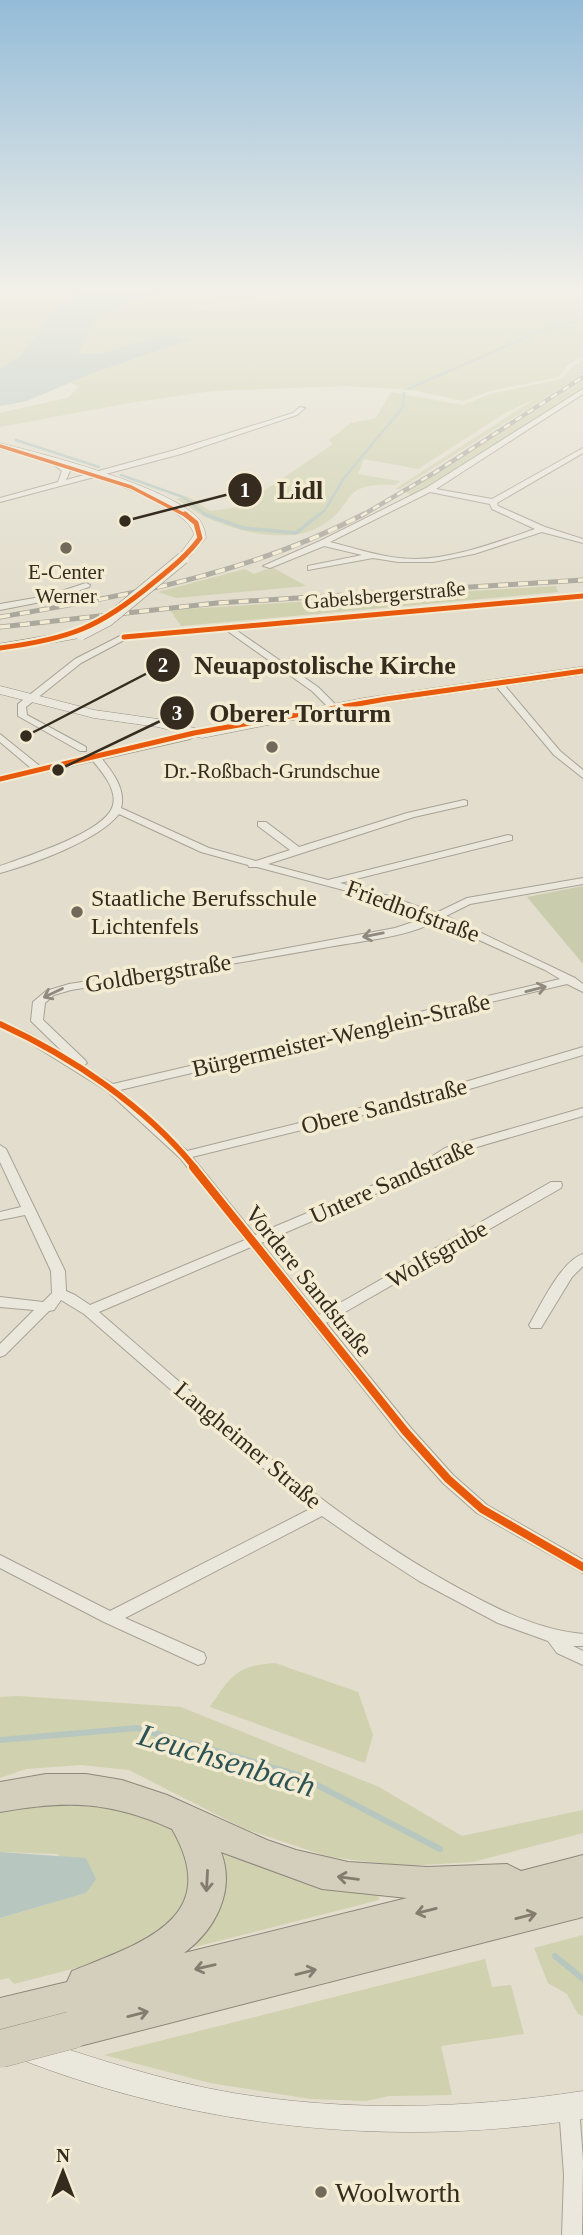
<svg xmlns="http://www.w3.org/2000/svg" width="583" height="2235" viewBox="0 0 583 2235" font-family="Georgia,serif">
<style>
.green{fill:#cfd1af}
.cemetery{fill:#caccae}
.water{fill:#b7c7bf}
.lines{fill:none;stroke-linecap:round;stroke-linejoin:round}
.stream-far2{stroke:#b7c7bf;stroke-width:2.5}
.stream-far1{stroke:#b7c7bf;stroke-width:3.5}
.stream{stroke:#b7c7bf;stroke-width:6}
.street-casing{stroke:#a7a295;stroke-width:2}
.secondary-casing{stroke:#979185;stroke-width:1}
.highway-casing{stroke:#8d877c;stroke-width:2}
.street{fill:#eae7dd;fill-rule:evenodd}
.secondary{fill:#eae7dd;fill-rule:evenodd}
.highway{fill:#d4cebd;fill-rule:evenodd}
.rail-far1-casing{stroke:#aaa79d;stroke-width:4.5}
.rail-casing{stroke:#aaa79d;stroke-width:5}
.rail-far1{stroke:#f3ecd2;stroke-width:2.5;stroke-dasharray:7;stroke-linecap:butt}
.rail{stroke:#f3ecd2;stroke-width:3.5;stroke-dasharray:10;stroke-linecap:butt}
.secondary-bridge-casing{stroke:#979185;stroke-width:13;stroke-linecap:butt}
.highway-bridge-casing{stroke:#8d877c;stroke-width:38;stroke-linecap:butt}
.secondary-bridge{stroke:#eae7dd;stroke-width:12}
.highway-bridge{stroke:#d4cebd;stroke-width:37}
.cycleway-far3-casing{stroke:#f3ecd2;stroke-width:6}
.cycleway-far2-casing{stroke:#f3ecd2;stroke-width:9}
.cycleway-far1-casing{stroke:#f3ecd2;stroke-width:10}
.cycleway-casing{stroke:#f3ecd2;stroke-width:12}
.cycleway-far3{stroke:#e8590c;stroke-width:3.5}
.cycleway-far2{stroke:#e8590c;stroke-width:5}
.cycleway-far1{stroke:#e8590c;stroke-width:6}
.cycleway{stroke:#e8590c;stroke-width:8}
.oneway{stroke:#90897e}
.oneway2{stroke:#847c6e}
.poi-dot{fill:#72695b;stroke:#f3ecd2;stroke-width:2.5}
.labels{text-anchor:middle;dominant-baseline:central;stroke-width:7;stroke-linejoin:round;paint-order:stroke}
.far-poi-label{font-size:21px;fill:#352b1e;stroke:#f3ecd2}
.far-street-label{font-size:21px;fill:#352b1e;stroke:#f3ecd2}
.poi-label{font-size:24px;fill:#352b1e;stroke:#f3ecd2;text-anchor:start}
.street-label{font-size:24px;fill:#352b1e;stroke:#f3ecd2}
.near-poi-label{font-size:28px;fill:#352b1e;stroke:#f3ecd2;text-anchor:start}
.near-water-label{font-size:32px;font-style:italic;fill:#2e5354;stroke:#f3ecd2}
.leader{fill:none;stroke:#352b1e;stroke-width:2.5}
.callout-dot{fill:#352b1e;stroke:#f3ecd2;stroke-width:2.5}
.mark-label{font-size:21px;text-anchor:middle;font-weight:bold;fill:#fff}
.callout-label{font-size:26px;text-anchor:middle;font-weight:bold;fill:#352b1e;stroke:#f3ecd2;stroke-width:7;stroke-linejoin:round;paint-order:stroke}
</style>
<rect width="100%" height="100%" fill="#e2ddcc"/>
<g class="green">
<polygon points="0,291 81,291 56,307 39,334 16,359 0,368"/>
<polygon points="167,291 334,291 197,306 198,309 236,307 237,304 348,291 583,291 583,357 566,366 559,377 490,391 463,401 412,390 347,386 213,391 129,403 0,427 0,413 67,398 79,387 70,383 90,374 132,346 99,354 77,353 96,318 127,302"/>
<path d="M 583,361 L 583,374 L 400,489 L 395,489 L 535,399 L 505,413 L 418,469 L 364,459 L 358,474 L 400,481 L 395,485 C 338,483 358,502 324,524 C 292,546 236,532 204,516 C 194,512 186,504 176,499 L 187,496 L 210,511 L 240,507 L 333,444 L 329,440 L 351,423 L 376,418 L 391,392 L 463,405 L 490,394 L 561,379 L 573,366 Z"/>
<polygon points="583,381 583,389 413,496 405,492"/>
<polygon points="272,567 306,586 176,598 158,592 245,569 254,574"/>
<polygon points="556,586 558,592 181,626 170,610"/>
<path d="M 275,1663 L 358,1692 L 373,1735 L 365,1763 L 210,1707 C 231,1676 236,1666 275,1663 Z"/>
<polygon points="18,1696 181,1707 379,1787 462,1836 583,1810 583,1833 473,1862 404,1866 329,1857 245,1829 129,1770 81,1765 26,1769 0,1778 0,1697"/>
<polygon points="21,1802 113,1802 169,1825 183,1839 193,1892 170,1931 103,1961 14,1984 9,1978 0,1980 0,1918 86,1893 58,1854 0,1852 0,1809"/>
<polygon points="209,1843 378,1894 379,1900 191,1948 187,1940"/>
<polygon points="583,1935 583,2016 578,2014 567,1994 548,1983 534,1948"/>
<polygon points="485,1959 492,1987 511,1985 524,2034 441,2046 452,2095 389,2096 366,2101 311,2099 210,2083 104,2055"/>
</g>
<polygon class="cemetery" points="583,886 583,964 527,897"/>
<g class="water">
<polygon points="81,291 167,291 127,302 96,318 78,353 99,354 164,335 191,339 90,374 27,401 0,406 0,368 16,359 39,334 56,307"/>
<polygon points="0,1852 86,1858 96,1879 86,1893 0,1918"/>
</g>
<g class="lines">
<g class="stream-far2">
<polyline points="408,389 536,333 583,319"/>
<polyline points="16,440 99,467"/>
<polyline points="121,475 183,497 207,516"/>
<polyline points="318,516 325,510 344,478 403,407 404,393"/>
</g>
<polyline class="stream-far1" points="204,514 243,528 296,533 320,514"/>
<g class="stream">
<polyline points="0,1740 137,1728 298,1775 440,1849"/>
<polyline points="555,1956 583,1979"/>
</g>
<g class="street-casing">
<g id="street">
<path d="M 583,389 L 583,394 L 436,489 L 492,499 L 583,448 L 583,453 L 497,503 L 498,506 L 545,527 L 583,539 L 583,543 L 542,532 L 474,554 L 433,562 L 398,562 L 373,558 L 308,570 L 308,566 L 362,555 L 324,546 L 270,568 L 263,566 L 320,541 L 426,488 ZM 430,492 L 490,504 L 492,509 L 535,529 C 497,542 456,558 415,559 C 386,559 358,549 330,542 Z"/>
<polygon points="300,407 305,408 297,415 181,454 0,502 0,498 58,482 62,471 54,465 54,461 60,461 70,471 66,480 175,450 293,413"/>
<polygon points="86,583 90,585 89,587 51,600 0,610 0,604 46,596"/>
<polygon points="583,593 583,599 236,630 318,687 339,708 334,711 331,710 312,691 226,630 126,639 81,663 26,707 27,715 86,747 86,751 80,751 18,716 18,704 75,659 124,634"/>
<polygon points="498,680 501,681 560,751 583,770 583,778 554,755 495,685 495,681"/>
<path d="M 194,730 L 199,733 L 190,739 L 102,759 C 113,773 126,789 121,808 L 209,848 L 256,861 L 290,850 L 258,826 L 258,822 L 266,822 L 299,847 L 407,813 L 464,800 L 467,801 L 467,805 L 414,817 L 268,864 L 328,880 L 508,835 L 512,836 L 512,840 L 340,883 L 389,896 L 436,913 L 467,898 L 583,878 L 583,884 L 470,904 L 446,916 L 575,978 L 583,984 L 583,992 L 567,984 L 120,1090 L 187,1151 L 465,1082 L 583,1047 L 583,1055 L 473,1088 L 192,1157 L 255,1235 L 414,1168 L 445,1148 L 583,1108 L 583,1116 L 453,1154 L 422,1174 L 261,1243 L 319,1315 L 551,1182 L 561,1182 L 562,1185 L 561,1188 L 326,1323 L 410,1427 L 453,1475 L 487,1505 L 583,1560 L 583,1573 L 477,1513 L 443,1483 L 400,1435 L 251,1247 L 99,1312 C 214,1411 326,1516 460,1589 C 499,1610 538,1630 583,1634 L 583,1646 L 573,1646 L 583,1651 L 583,1665 L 557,1653 L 548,1641 L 498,1623 L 419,1581 L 368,1548 L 322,1516 L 125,1618 L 204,1653 L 206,1658 L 204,1663 L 198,1665 L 104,1622 L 0,1568 L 0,1555 L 110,1611 L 312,1508 L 223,1435 L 84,1314 L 61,1300 L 54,1310 L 49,1311 L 5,1355 L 0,1357 L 0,1344 L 34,1310 L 0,1307 L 0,1297 L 43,1302 L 52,1293 L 51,1271 L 25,1215 L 0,1220 L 0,1212 L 21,1207 L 0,1162 L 0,1145 L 6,1149 L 65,1271 L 66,1291 L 75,1295 L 90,1305 L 245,1240 L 180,1158 L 107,1091 L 22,1038 L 0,1028 L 0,1021 L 30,1034 L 67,1056 L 31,1021 L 33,1002 L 46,991 L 69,984 L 207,963 L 395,928 L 428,917 L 381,900 L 257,867 L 249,867 L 248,865 L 201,852 L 119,814 C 98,841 32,864 0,873 L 0,866 C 25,857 107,832 113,805 C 117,789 102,772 93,761 L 0,782 L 0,776 L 32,769 L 0,742 L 0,734 L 41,767 L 184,735 ZM 437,921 L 545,970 L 560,979 L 113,1084 L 83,1066 L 87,1063 L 85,1060 L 43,1020 L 45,1003 L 54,995 L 71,990 C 155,977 239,963 323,948 C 360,941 404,938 437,921 Z"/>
<path d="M 583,1254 L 583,1266 L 572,1277 L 541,1328 L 531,1328 L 529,1325 C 541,1305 561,1261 583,1254 Z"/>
<polygon points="569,2097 576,2100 579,2107 583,2161 582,2235 562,2235 564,2175 559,2107 562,2100"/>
</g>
</g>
<g class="secondary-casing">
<g id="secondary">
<path d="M 0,443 C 47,455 165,485 198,518 C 203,524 205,530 206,538 L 187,560 L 179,560 L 177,558 L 194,535 C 188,498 36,458 0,449 Z"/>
<polygon points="81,630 87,634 85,637 0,652 0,644"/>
<polygon points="583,667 583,675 364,706 202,738 158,727 94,718 0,694 0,686 94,710 158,719 202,730 364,698"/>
<path d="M 27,2036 C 94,2058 163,2081 233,2093 C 349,2112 467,2109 583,2091 L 583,2119 C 390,2148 199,2129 17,2058 L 13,2049 L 17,2040 Z"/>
</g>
</g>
<g class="highway-casing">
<path id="highway" d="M 46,1774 L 86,1774 L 122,1780 L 167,1795 L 267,1840 L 296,1850 L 348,1862 L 427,1867 L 507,1864 L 521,1871 L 583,1855 L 583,1917 L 72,2048 L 58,2043 L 53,2030 L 58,2019 L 0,2034 L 0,1998 L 67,1982 L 72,1971 C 141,1943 224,1919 172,1829 C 110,1801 67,1800 0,1812 L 0,1782 ZM 221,1852 L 322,1889 L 407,1898 L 184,1953 C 215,1930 236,1891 221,1852 Z"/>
</g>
<use href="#street" class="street"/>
<use href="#secondary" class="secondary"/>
<use href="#highway" class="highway"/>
<g class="rail-far1-casing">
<polyline id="rail-far1" points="361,516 434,473 583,377"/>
</g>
<g class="rail-casing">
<g id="rail">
<path d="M 0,617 C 126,596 250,574 364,514"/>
<polyline points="0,627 217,603 583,580"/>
</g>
</g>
<use href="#rail-far1" class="rail-far1"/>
<use href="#rail" class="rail"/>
<g class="secondary-bridge-casing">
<polyline id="secondary-bridge" points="81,634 108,620 183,558"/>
</g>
<g class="highway-bridge-casing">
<polyline id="highway-bridge" points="0,2049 72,2030"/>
</g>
<use href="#secondary-bridge" class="secondary-bridge"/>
<use href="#highway-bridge" class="highway-bridge"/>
<g class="cycleway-far3-casing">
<polyline id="cycleway-far3" points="0,446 131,487 187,516"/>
</g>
<g class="cycleway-far2-casing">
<g id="cycleway-far2">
<polyline points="124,637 583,596"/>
<path d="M 0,648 C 69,639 99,628 153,583 C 170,569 187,556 200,538 L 196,523 L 185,514"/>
<polyline points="0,779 194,733 386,699 583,671"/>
</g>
</g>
<g class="cycleway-far1-casing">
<path id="cycleway-far1" d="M 0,1024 C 72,1057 145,1106 195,1168"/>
</g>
<g class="cycleway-casing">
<polyline id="cycleway" points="193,1167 405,1431 448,1479 482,1509 583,1567"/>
</g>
<use href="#cycleway-far3" class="cycleway-far3"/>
<use href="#cycleway-far2" class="cycleway-far2"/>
<use href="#cycleway-far1" class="cycleway-far1"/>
<use href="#cycleway" class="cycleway"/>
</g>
<defs><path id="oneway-shaft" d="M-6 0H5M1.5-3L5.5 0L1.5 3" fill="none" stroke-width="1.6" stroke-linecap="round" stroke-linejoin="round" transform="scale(1.75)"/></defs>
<g class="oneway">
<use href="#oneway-shaft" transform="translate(373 935) rotate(169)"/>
<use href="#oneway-shaft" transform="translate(536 989) rotate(-14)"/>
<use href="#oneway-shaft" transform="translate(53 993) rotate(155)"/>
</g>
<g class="oneway2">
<use href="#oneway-shaft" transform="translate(348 1878) rotate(-173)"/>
<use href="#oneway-shaft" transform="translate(207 1881) rotate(93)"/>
<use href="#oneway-shaft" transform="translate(426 1911) rotate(166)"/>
<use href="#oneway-shaft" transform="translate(526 1916) rotate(-14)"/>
<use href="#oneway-shaft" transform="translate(205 1967) rotate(167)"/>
<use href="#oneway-shaft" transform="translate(306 1972) rotate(-14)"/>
<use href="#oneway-shaft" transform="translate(138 2014) rotate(-14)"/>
</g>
<linearGradient id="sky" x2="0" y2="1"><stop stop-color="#94bcd8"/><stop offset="0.48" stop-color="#f2f0e8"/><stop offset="1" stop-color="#f2f0e8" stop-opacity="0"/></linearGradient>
<rect width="583" height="603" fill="url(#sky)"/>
<g class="poi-dot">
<circle cx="66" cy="548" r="7"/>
<circle cx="272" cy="747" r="7"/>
<circle cx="77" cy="912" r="7"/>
<circle cx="321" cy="2192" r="7"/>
</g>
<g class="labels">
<g class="far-poi-label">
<text x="66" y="572">E-Center<tspan x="66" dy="24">Werner</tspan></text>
<text x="272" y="771">Dr.-Roßbach-Grundschue</text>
</g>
<g class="far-street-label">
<text transform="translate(385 595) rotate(-5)">Gabelsbergerstraße</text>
</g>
<g class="poi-label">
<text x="91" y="898">Staatliche Berufsschule<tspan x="91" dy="28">Lichtenfels</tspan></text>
</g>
<g class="street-label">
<text transform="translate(413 911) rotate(20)">Friedhofstraße</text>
<text transform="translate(158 973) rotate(-9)">Goldbergstraße</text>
<text transform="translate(341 1035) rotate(-13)">Bürgermeister-Wenglein-Straße</text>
<text transform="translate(384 1106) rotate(-14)">Obere Sandstraße</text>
<text transform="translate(392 1181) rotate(-24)">Untere Sandstraße</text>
<text transform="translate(437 1254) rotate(-30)">Wolfsgrube</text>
<text transform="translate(309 1281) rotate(51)">Vordere Sandstraße</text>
<text transform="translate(248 1445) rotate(40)">Langheimer Straße</text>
</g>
<g class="near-poi-label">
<text x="335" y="2192">Woolworth</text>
</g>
<g class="near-water-label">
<text transform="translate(227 1760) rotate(17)">Leuchsenbach</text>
</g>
</g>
<path class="leader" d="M125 521L245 490M26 736L163 665M58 770L177 713"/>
<g class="callout-dot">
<circle cx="125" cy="521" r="7"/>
<circle cx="26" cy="736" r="7"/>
<circle cx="58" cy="770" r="7"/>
<circle cx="245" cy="490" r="18"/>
<circle cx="163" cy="665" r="18"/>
<circle cx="177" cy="713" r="18"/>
</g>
<g class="mark-label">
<text x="245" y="497">1</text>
<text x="163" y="672">2</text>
<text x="177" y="720">3</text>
</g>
<g class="callout-label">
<text x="300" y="499">Lidl</text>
<text x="325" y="674">Neuapostolische Kirche</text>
<text x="300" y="722">Oberer Torturm</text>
</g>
<g transform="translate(63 2172)" stroke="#f3ecd2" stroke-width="5" paint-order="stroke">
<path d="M0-5L12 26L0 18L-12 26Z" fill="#352b1e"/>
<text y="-10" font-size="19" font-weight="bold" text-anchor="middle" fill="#352b1e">N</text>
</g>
</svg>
